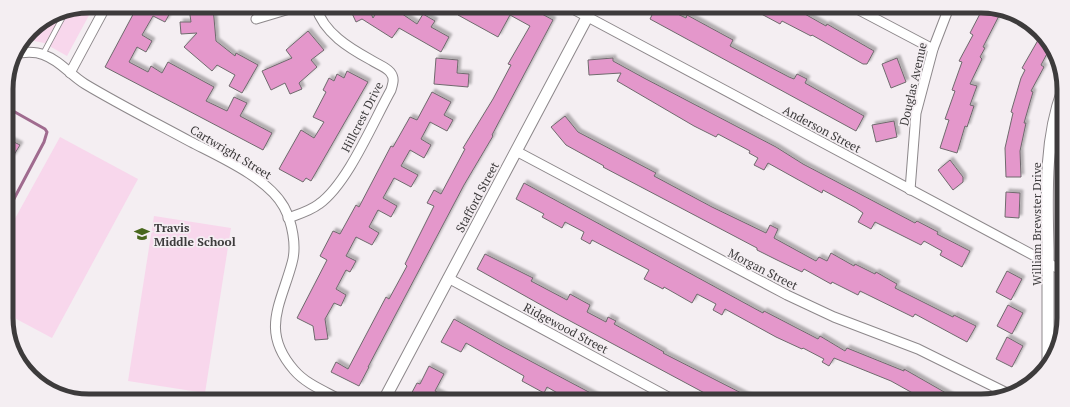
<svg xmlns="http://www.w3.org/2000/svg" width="1070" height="407" viewBox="0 0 1070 407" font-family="'PT Serif',serif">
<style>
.green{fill:#f8d7ec}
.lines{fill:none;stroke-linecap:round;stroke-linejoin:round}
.stream{stroke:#a06b8f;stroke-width:3}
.building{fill:#e497cb;stroke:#6f6a6d;filter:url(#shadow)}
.service-casing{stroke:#8d888b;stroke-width:6}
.minor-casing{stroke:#8d888b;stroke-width:11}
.tertiary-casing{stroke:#8d888b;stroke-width:13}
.service{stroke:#fff;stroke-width:4.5}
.minor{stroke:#fff;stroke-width:9}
.tertiary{stroke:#fff;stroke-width:11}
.labels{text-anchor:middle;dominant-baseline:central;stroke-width:3.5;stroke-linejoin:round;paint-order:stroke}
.street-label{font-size:12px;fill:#3d3b3c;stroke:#f4eef2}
.poi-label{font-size:12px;font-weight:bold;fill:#3d3b3c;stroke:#f4eef2;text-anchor:start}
.rim{fill:none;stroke:#3d3b3c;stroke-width:5}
</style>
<defs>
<filter id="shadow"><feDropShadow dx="3" dy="-3" stdDeviation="1" flood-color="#0004"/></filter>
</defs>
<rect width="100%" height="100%" fill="#f4eef2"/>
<g class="green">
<path d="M 89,6 L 94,6 L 67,56 L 44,43 L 25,39 C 44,14 60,12 89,6 Z"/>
<polygon points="60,137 138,179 52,338 7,314 7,233"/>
<polygon points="154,216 231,228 205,393 128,381"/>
</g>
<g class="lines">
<polyline class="stream" points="6,107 45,129 47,132 44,142 7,212"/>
</g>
<g class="building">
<polygon points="135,6 162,6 171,11 165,22 153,16 142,35 152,41 146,52 137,47 129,62 148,72 151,66 162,73 168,62 214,87 206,101 227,111 234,97 247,103 240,116 272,133 263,150 105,67 137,7"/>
<polygon points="213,7 216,41 235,56 236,53 258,65 242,93 229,86 235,75 217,65 212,71 184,47 197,33 181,34 180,22 191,22 189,8"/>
<polygon points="349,7 368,7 373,18 380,7 392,7 417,24 423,14 435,21 431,27 449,37 441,52 399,28 392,38 362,19 356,22"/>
<polygon points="461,8 531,8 553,20 492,135 493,136 464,185 368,367 369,367 359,386 331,372 336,362 348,369 386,297 389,299 407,266 405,264 434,206 427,203 434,190 441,194 465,149 463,148 493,99 511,65 508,64 530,26 510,15 498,37 458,15"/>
<polygon points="655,9 667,9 686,18 687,15 733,40 730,46 789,77 794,79 797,74 807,79 805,83 864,116 856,131 650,19"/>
<polygon points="752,9 796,9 826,26 827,24 874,51 867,64 863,64 812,35 811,36 782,21 780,24"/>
<polygon points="982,10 1002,10 983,47 985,48 980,57 982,59 970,84 977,86 970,105 974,106 967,127 965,126 957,153 940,148 949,120 945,119 955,91 952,90 962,62 959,61 973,35 970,33"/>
<polygon points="308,31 324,50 311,60 317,67 299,83 302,89 290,94 285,83 271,90 262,71 292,58 286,50"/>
<polygon points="1041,35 1047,38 1050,48 1041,65 1044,67 1031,91 1033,92 1024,123 1026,123 1020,151 1021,177 1006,177 1005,148 1013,113 1011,112 1021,78 1025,70 1022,68"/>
<polygon points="436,58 458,60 457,73 469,74 468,87 434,84"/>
<polygon points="613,58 613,61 644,78 776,147 803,164 915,223 917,221 938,232 937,234 970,251 962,267 940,255 942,251 924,241 921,245 875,222 871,229 858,222 863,213 856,208 823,190 822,193 768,163 764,170 754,165 758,158 749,153 750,151 718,134 716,137 694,126 617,81 621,73 589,75 588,60"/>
<polygon points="897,58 906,82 891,88 882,64"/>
<polygon points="347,71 368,82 311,181 306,178 303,182 279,169 301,130 314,138 324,122 313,117 326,92 323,90 329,78 334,81 337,74 344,78"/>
<polygon points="432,92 451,102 444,115 453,120 447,131 430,122 421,139 431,145 424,158 410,150 401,166 418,175 411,187 394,178 383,198 397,206 391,217 378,210 369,227 379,233 372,245 356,237 346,256 356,261 350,272 346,270 336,289 346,295 341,306 334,303 325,319 328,339 315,340 313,326 297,318 327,260 320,256 333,231 340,234 356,205 359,207 391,146 393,147 410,117 417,120"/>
<polygon points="565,116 578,132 656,173 654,176 712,207 766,233 770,225 778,229 774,238 816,261 819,257 827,261 831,253 854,266 855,264 875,274 876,272 897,284 895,288 953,317 954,315 976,326 967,342 915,314 913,317 860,291 858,295 832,282 831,284 804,269 802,272 777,260 757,250 757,248 603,167 604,166 566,145 551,127"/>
<polygon points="894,121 897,137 876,142 872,125"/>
<polygon points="6,138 20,145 12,158 7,155"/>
<polygon points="950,160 963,177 963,182 953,190 938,170"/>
<polygon points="524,183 763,313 764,311 818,339 820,336 845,351 847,348 904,371 904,369 960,401 927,401 891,381 834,358 829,366 822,362 824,359 803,348 802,349 776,337 725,309 722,315 713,310 716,304 697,294 692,303 664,287 663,289 644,279 649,270 592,240 590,244 581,239 584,232 565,222 562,228 542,217 544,214 516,199"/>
<polygon points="1006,192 1020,193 1019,218 1005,217"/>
<polygon points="485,254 533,278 531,281 567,300 570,294 590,305 587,312 606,322 608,317 616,321 614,324 664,352 663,353 755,400 721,400 712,395 712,397 559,315 477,269"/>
<polygon points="1007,271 1022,279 1011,300 996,292"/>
<polygon points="1008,305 1023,313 1012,334 997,326"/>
<polygon points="454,319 502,346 602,399 568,399 547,387 544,393 522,381 524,376 466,343 461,352 441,342"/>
<polygon points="1007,337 1023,346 1012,367 996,359"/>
<polygon points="429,366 444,374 435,391 449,398 409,398 417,383 420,384"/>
</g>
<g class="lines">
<g class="service-casing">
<polyline id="service" points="43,54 66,11"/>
</g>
<g class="minor-casing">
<g id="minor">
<polyline points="571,8 1061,270"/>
<polyline points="859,10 933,49"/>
<polyline points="256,19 296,7"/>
<path d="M 14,54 C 23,52 35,51 44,55 C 61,61 70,75 85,84 C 120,105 156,123 191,142 C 220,157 268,178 284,207 C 292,222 297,246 292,263 C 281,304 260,331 294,370 C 305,383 322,390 337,398"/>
<polyline points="70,73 106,6"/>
<polyline points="516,151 787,295 834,317 918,349 1007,393"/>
<polyline points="910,190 916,113 933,49 948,10"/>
<path d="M 288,218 C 299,214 310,211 319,204 C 348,183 373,122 391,90 C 393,83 395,78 390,72 C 386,67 377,64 371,60 C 349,48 324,33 316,7"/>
<polyline points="448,278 672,399"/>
</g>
</g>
<g class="tertiary-casing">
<g id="tertiary">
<path d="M 1048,361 C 1048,324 1048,287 1048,250 C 1047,197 1044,141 1063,90"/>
<polyline points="385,398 592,8"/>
</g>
</g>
<use href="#service" class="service"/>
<use href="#minor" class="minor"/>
<use href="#tertiary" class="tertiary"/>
</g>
<defs>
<g id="school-bare" transform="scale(1.2)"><path d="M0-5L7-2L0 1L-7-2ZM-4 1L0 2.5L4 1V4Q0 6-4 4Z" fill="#48671d" stroke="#f4eef2" stroke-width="2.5" paint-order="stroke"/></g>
</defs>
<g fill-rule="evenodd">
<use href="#school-bare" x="142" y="234"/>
</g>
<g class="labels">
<g class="street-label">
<text transform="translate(913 84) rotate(-77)">Douglas Avenue</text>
<text transform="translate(362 117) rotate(-63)">Hillcrest Drive</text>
<text transform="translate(822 129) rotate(28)">Anderson Street</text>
<text transform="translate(231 152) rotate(31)">Cartwright Street</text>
<text transform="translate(477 197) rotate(-62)">Stafford Street</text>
<text transform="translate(1036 224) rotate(-90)">William Brewster Drive</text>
<text transform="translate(763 269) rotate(27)">Morgan Street</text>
<text transform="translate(566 328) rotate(28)">Ridgewood Street</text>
</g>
<g class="poi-label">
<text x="154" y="227">Travis<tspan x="154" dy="14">Middle School</tspan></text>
</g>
</g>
<path d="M0 0H1070V407H0ZM89 13H981A76 76 0 0 1 1057 89V318A76 76 0 0 1 981 394H89A76 76 0 0 1 13 318V89A76 76 0 0 1 89 13Z" fill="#f4eef2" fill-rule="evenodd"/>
<path class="rim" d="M89 13H981A76 76 0 0 1 1057 89V318A76 76 0 0 1 981 394H89A76 76 0 0 1 13 318V89A76 76 0 0 1 89 13Z"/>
</svg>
